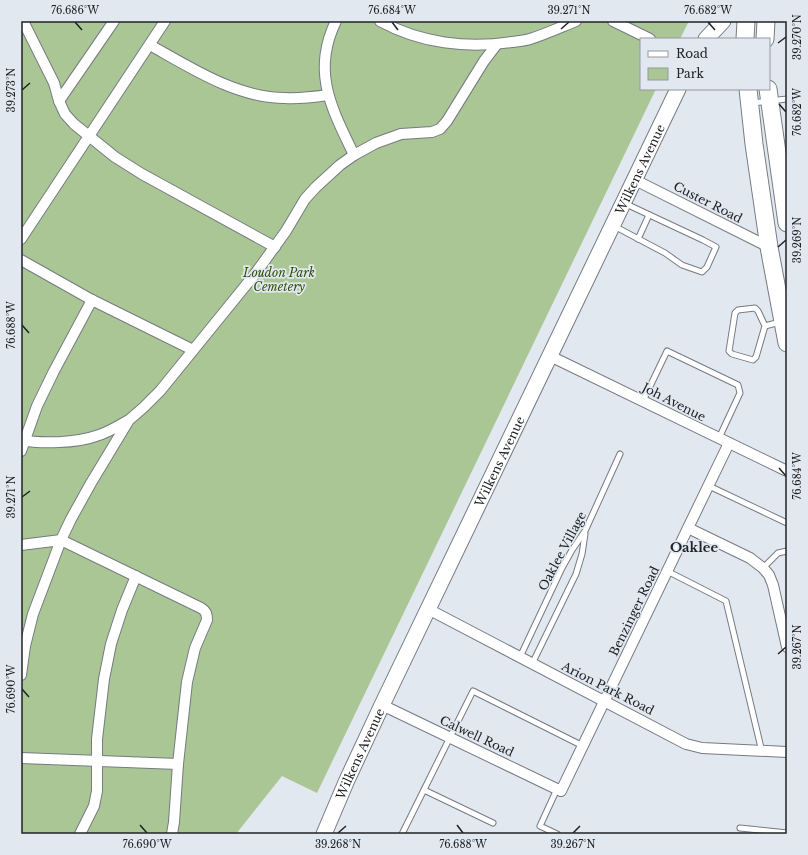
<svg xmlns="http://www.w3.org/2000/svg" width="808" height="855" viewBox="0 0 808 855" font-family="'Libre Baskerville',serif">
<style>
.green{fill:#aac695}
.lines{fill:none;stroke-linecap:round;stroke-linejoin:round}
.service-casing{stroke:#767b82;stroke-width:7}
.minor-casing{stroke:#767b82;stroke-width:12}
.secondary-casing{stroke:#767b82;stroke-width:17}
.primary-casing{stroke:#767b82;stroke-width:19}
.service{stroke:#fff;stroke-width:5}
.minor{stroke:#fff;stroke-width:10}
.secondary{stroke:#fff;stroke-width:15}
.primary{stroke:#fff;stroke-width:17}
.ticks{fill:none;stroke:#202225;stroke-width:1.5}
.labels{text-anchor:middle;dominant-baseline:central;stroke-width:3.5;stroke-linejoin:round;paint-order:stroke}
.street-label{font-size:12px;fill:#202225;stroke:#e2e8f0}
.park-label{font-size:12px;font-style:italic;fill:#2e5005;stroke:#e2e8f0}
.neighbourhood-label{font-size:13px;font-weight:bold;fill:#202225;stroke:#e2e8f0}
.neatline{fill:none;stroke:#202225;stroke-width:1.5}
.ticks-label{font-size:10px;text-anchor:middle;fill:#202225}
</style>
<rect width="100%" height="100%" fill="#e2e8f0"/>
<polygon class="green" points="21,21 689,21 680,39 641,39 641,89 656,89 317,793 282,776 236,834 21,834"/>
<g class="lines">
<g class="service-casing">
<g id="service">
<polyline points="752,103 787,99"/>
<polyline points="614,226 665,253 682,265 702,272 707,267 716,247 703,240 624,203"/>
<polyline points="638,239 649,215"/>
<polyline points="765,326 756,357 753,360 732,354 729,351 735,313 738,310 755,308 758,311 765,326 780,322"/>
<polyline points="643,401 667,351 738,385 740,393 719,438"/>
<polyline points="709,486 787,523"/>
<polyline points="763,568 778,553 787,551"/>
<polyline points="667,571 726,601 762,752"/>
<polyline points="520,657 562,568 572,550 585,531 620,454"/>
<polyline points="532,664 576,574 582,554 585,534"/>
<polyline points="424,790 493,823"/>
<polyline points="740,828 787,833"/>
<polyline points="402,834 473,691 583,746"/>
<polyline points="557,834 540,826 557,789"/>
</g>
</g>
<g class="minor-casing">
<g id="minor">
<polyline points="23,21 54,83 59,101 65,114 74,124 115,157 142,174 275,247"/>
<path d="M 336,21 C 311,72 332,109 354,155"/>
<path d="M 380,21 C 420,43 467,49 512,42 C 518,41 524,41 530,39 C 546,34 561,27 576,21"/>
<polyline points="613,21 650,39"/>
<path d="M 150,45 C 191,68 237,98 285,98 C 300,99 314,97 328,95"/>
<polyline points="59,101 114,21"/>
<polyline points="635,180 769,247"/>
<polyline points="21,239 165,21"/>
<polyline points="21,260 92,300 193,350"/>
<polyline points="550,356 787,471"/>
<path d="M 21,440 C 41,444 77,443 96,436 C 107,433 117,427 127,421"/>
<polyline points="21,451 37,406 54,371 92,300"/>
<polyline points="688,528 750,558 763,568 769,575 773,585 787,647"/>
<polyline points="21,545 61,540 33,614 25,646 21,675"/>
<polyline points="428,609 686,744 702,748 787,752"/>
<polyline points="382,705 561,791 729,443"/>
<polyline points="21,758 178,764"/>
<polyline points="80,834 94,806 97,791 97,739 104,679 111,644 122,610 136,576"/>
<path d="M 172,834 L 174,822 L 178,764 L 187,682 L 195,648 L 207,620 C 207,614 206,611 201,608 L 61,540 L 71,519 L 91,483 L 129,420 L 144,407 L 160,391 L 255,274 L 286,231 L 305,199 L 316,187 L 340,165 L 354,155 L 376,143 L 401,134 L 432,132 L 440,129 L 447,121 L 484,61 L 497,44"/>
</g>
</g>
<g class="secondary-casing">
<g id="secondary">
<polyline points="706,39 723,21"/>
<path id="s1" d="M 324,834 L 347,780 L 382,705 L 678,89"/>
</g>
</g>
<g class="primary-casing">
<g id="primary">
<polyline points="745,39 746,21"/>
<polyline points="765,39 766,21"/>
<polyline points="748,89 754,144 769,247 787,343"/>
<polyline points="768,89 787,223"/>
</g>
</g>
<use href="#service" class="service"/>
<use href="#minor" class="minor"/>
<use href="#secondary" class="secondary"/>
<use href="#primary" class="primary"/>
</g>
<path class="ticks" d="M 75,22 L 82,30M 392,22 L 398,30M 708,22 L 715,30M 561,29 L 569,22M 778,43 L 786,37M 22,90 L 30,83M 779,104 L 786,112M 778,247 L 786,240M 22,325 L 29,333M 779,468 L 786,476M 22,497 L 30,491M 778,654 L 786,647M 22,689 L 29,697M 140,825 L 147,833M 457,825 L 463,833M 338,833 L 346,826M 573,833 L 580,826"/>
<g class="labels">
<g class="street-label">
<text stroke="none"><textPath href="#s1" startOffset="736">Wilkens Avenue</textPath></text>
<text transform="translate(708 202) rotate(27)">Custer Road</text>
<text transform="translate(674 402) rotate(27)">Joh Avenue</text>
<text stroke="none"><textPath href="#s1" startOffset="412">Wilkens Avenue</textPath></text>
<text transform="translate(562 551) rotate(-62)">Oaklee Village</text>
<text transform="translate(634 611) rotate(-64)">Benzinger Road</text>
<text transform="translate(608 688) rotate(27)">Arion Park Road</text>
<text transform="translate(477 736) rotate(25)">Calwell Road</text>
<text stroke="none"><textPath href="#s1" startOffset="88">Wilkens Avenue</textPath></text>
</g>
<g class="park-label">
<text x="279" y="272">Loudon Park<tspan x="279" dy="14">Cemetery</tspan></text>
</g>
<g class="neighbourhood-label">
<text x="694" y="547">Oaklee</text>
</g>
</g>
<rect width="808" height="855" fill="none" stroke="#e2e8f0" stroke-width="44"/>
<rect x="640" y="38" width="130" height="52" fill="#e2e8f0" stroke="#94999f"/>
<rect x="648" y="51" width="20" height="6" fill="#ffffff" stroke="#94999f"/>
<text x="676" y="58" font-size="12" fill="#202225">Road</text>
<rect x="648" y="68" width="20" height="12" fill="#aac695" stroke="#94999f"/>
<text x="676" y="78" font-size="12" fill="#202225">Park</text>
<rect x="22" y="22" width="764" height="811" class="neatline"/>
<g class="ticks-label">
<text x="75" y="14">76.686°W</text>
<text x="392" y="14">76.684°W</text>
<text x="569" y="14">39.271°N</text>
<text x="708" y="14">76.682°W</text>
<text transform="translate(797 37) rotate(-90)" y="4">39.270°N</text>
<text transform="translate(11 90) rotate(-90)" y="4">39.273°N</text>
<text transform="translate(797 112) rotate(-90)" y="4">76.682°W</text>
<text transform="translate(797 240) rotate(-90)" y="4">39.269°N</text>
<text transform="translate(11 325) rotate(-90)" y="4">76.688°W</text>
<text transform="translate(797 476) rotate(-90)" y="4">76.684°W</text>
<text transform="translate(11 497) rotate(-90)" y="4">39.271°N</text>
<text transform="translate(797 647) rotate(-90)" y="4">39.267°N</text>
<text transform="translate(11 689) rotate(-90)" y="4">76.690°W</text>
<text x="147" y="848">76.690°W</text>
<text x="338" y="848">39.268°N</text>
<text x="463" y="848">76.688°W</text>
<text x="573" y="848">39.267°N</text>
</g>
</svg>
